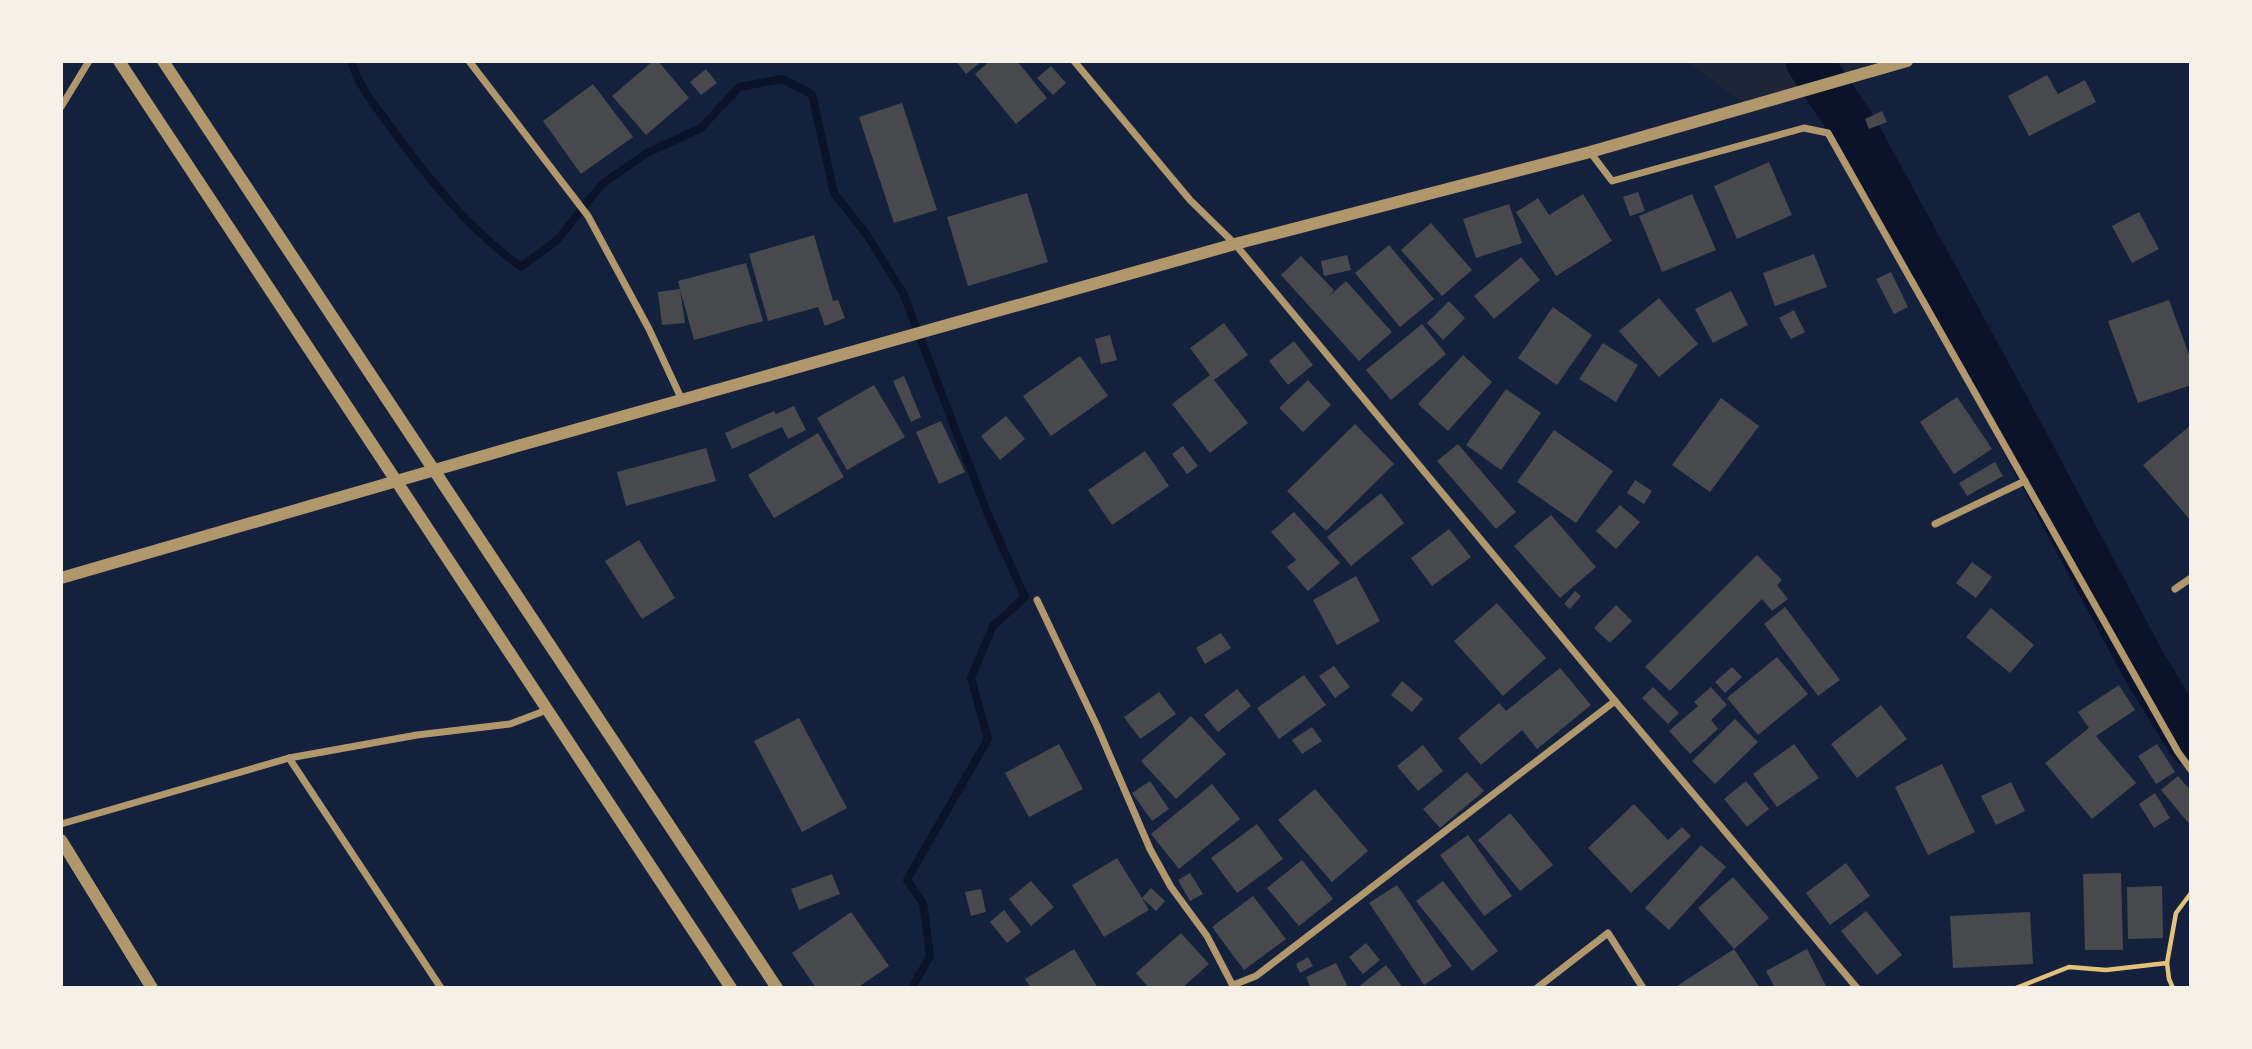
<svg xmlns="http://www.w3.org/2000/svg" width="2252" height="1049" viewBox="0 0 2252 1049" font-family="Jost,sans-serif">
<style>
.green{fill:#1d2539}
.lines{fill:none;stroke-linecap:round;stroke-linejoin:round}
.stream{stroke:#0b132b;stroke-width:8}
.river{stroke:#0b132b;stroke-width:47}
.building{fill:#48494c}
.path{stroke:#e5c07b;stroke-width:4.5}
.minor{stroke:#b1986c;stroke-width:7}
.tertiary{stroke:#b1986c;stroke-width:12}
</style>
<rect width="100%" height="100%" fill="#14213d"/>
<polygon class="green" points="1687,61 1907,61 1749,107"/>
<g class="lines">
<path class="stream" d="M 351,61 C 360,89 376,107 393,130 C 430,181 469,229 521,267 L 557,240 L 602,184 L 647,153 L 701,128 L 739,87 L 782,79 L 812,94 L 834,193 L 867,235 L 903,293 L 989,517 L 1025,597 L 993,626 L 971,678 L 988,739 L 907,880 L 923,903 L 930,956 L 912,988"/>
<polyline class="river" points="1809,61 1853,127 2006,407 2144,666 2191,743"/>
</g>
<g class="building">
<polygon points="653,61 658,61 689,98 646,135 612,96"/>
<polygon points="956,61 982,61 966,74"/>
<polygon points="990,61 1017,61 1047,98 1016,124 975,74"/>
<polygon points="1051,66 1066,83 1053,95 1037,78"/>
<polygon points="706,69 717,83 701,95 690,82"/>
<polygon points="2047,75 2058,94 2085,80 2096,102 2029,136 2008,96"/>
<polygon points="593,84 633,137 581,174 543,121"/>
<polygon points="902,103 937,210 894,223 859,117"/>
<polygon points="1882,111 1887,122 1869,129 1865,119"/>
<polygon points="1769,162 1792,215 1737,239 1714,186"/>
<polygon points="1638,192 1645,211 1630,216 1623,197"/>
<polygon points="1027,193 1048,262 968,286 947,217"/>
<polygon points="1583,194 1612,241 1556,276 1516,212 1538,198 1549,215"/>
<polygon points="1692,194 1716,250 1662,272 1639,216"/>
<polygon points="1509,204 1522,243 1476,258 1463,219"/>
<polygon points="2139,212 2159,249 2132,263 2112,226"/>
<polygon points="1431,223 1472,270 1442,296 1401,250"/>
<polygon points="814,235 833,301 838,300 845,318 825,326 818,307 768,321 749,254"/>
<polygon points="1389,245 1434,299 1400,327 1355,273"/>
<polygon points="1814,254 1827,287 1775,306 1763,273"/>
<polygon points="1347,255 1351,270 1324,276 1321,261"/>
<polygon points="1301,256 1334,290 1328,297 1346,281 1392,332 1359,361 1281,275"/>
<polygon points="1521,257 1540,280 1494,319 1474,296"/>
<polygon points="746,263 763,321 694,340 680,289 685,323 662,325 658,292 680,289 678,281"/>
<polygon points="1891,272 1908,307 1894,314 1876,279"/>
<polygon points="1731,291 1748,325 1713,343 1695,309"/>
<polygon points="1659,298 1698,344 1659,377 1619,331"/>
<polygon points="2169,300 2191,360 2191,385 2138,403 2108,321"/>
<polygon points="1449,301 1465,318 1443,340 1427,323"/>
<polygon points="1553,307 1592,335 1557,385 1518,358"/>
<polygon points="1794,310 1805,332 1791,339 1779,318"/>
<polygon points="1224,323 1248,355 1214,380 1248,423 1210,453 1172,404 1210,375 1190,348"/>
<polygon points="1422,324 1446,354 1391,400 1366,370"/>
<polygon points="1110,335 1117,360 1101,364 1095,339"/>
<polygon points="1294,341 1313,365 1288,385 1269,361"/>
<polygon points="1603,343 1638,365 1616,402 1579,379"/>
<polygon points="1463,355 1492,382 1448,431 1418,404"/>
<polygon points="1080,356 1108,396 1051,436 1023,396"/>
<polygon points="904,376 921,417 911,422 893,381"/>
<polygon points="1308,380 1331,405 1303,432 1279,408"/>
<polygon points="874,385 905,437 847,470 817,418"/>
<polygon points="1506,389 1541,413 1501,470 1466,445"/>
<polygon points="1957,397 1992,449 1954,474 1920,422"/>
<polygon points="1721,398 1759,426 1710,492 1672,465"/>
<polygon points="794,406 806,430 788,439 782,427 732,449 725,433 774,411 776,414"/>
<polygon points="1006,416 1025,439 1000,460 981,436"/>
<polygon points="941,421 965,472 939,484 916,432"/>
<polygon points="1355,424 1394,464 1326,531 1287,491"/>
<polygon points="2191,425 2191,521 2143,465"/>
<polygon points="1554,430 1613,471 1576,523 1517,482"/>
<polygon points="818,433 844,477 774,518 748,475"/>
<polygon points="1458,444 1516,512 1496,529 1437,461"/>
<polygon points="1183,446 1198,466 1187,474 1172,454"/>
<polygon points="706,448 716,481 626,506 617,472"/>
<polygon points="1145,451 1169,486 1112,525 1088,490"/>
<polygon points="1995,462 2003,476 1967,496 1959,483"/>
<polygon points="1635,480 1652,491 1644,504 1627,493"/>
<polygon points="1381,493 1404,523 1351,566 1327,537"/>
<polygon points="1620,505 1640,522 1616,549 1596,531"/>
<polygon points="1294,512 1340,563 1308,591 1287,567 1296,560 1271,532"/>
<polygon points="1551,515 1596,567 1560,598 1514,546"/>
<polygon points="1449,529 1471,557 1432,586 1411,558"/>
<polygon points="639,540 675,598 642,619 605,561"/>
<polygon points="1757,555 1782,580 1777,585 1788,599 1772,611 1762,599 1670,691 1645,667"/>
<polygon points="1972,562 1992,577 1976,598 1956,583"/>
<polygon points="1356,576 1380,621 1337,645 1313,600"/>
<polygon points="1575,591 1581,596 1570,609 1564,604"/>
<polygon points="1497,603 1546,658 1503,696 1454,641"/>
<polygon points="1616,605 1632,621 1610,643 1594,628"/>
<polygon points="1785,607 1840,680 1818,696 1764,624"/>
<polygon points="1991,608 2034,645 2010,673 1966,637"/>
<polygon points="1221,633 1231,648 1205,664 1196,648"/>
<polygon points="1777,657 1808,694 1758,735 1727,698"/>
<polygon points="1334,666 1350,687 1335,698 1319,676"/>
<polygon points="1732,667 1742,677 1725,693 1715,682"/>
<polygon points="1560,668 1591,705 1537,749 1522,730 1481,765 1458,738 1499,703 1506,711"/>
<polygon points="1304,675 1326,705 1279,739 1257,708"/>
<polygon points="1402,681 1423,699 1412,712 1391,695"/>
<polygon points="2119,685 2135,710 2096,736 2136,783 2092,819 2045,763 2089,728 2078,712"/>
<polygon points="1653,687 1679,713 1668,724 1642,698"/>
<polygon points="1711,687 1727,705 1711,720 1718,729 1690,754 1669,731 1698,706 1694,702"/>
<polygon points="1237,689 1251,706 1218,732 1204,715"/>
<polygon points="1159,692 1176,714 1140,739 1124,717"/>
<polygon points="1881,705 1907,739 1857,778 1831,744"/>
<polygon points="1191,716 1226,754 1176,799 1141,761"/>
<polygon points="799,718 847,808 802,832 754,741"/>
<polygon points="1735,719 1758,742 1715,784 1692,761"/>
<polygon points="1312,727 1322,741 1302,754 1292,740"/>
<polygon points="1059,744 1083,789 1029,817 1005,773"/>
<polygon points="1794,744 1819,778 1777,807 1753,774"/>
<polygon points="2157,744 2175,772 2156,784 2138,756"/>
<polygon points="1423,745 1443,771 1418,791 1397,766"/>
<polygon points="1942,764 1975,832 1928,855 1895,787"/>
<polygon points="1467,772 1484,791 1440,828 1423,809"/>
<polygon points="2178,776 2191,791 2191,826 2161,790"/>
<polygon points="1150,781 1169,809 1152,821 1132,793"/>
<polygon points="1746,781 1769,809 1747,827 1724,799"/>
<polygon points="2011,782 2025,811 1996,825 1981,796"/>
<polygon points="1212,784 1240,819 1179,869 1151,834"/>
<polygon points="1315,789 1368,851 1332,882 1278,820"/>
<polygon points="2155,793 2170,818 2154,828 2139,804"/>
<polygon points="1634,804 1668,840 1682,827 1691,836 1631,893 1588,848"/>
<polygon points="1510,813 1553,865 1520,891 1478,840"/>
<polygon points="1257,824 1283,859 1237,893 1211,858"/>
<polygon points="1468,835 1512,896 1484,916 1440,855"/>
<polygon points="1701,845 1726,867 1669,930 1645,908"/>
<polygon points="1117,858 1142,898 1151,888 1165,901 1156,911 1142,898 1149,910 1104,937 1072,885"/>
<polygon points="1302,860 1333,899 1299,926 1267,888"/>
<polygon points="1846,863 1870,896 1830,925 1806,893"/>
<polygon points="1190,873 1203,894 1190,901 1178,880"/>
<polygon points="2121,873 2123,950 2085,950 2083,874"/>
<polygon points="832,874 840,894 799,910 791,889"/>
<polygon points="1733,877 1769,918 1734,949 1760,988 1674,988 1734,949 1698,908"/>
<polygon points="1031,881 1054,907 1031,926 1009,899"/>
<polygon points="1443,881 1498,951 1472,971 1416,901"/>
<polygon points="1397,885 1452,966 1424,985 1369,903"/>
<polygon points="2162,886 2163,938 2128,939 2127,887"/>
<polygon points="981,889 986,912 971,916 965,892"/>
<polygon points="1253,896 1286,939 1244,970 1212,927"/>
<polygon points="1004,910 1021,932 1007,943 990,922"/>
<polygon points="1866,911 1902,955 1877,975 1841,931"/>
<polygon points="851,912 889,966 857,988 816,988 792,953"/>
<polygon points="2030,912 2033,964 1953,968 1950,916"/>
<polygon points="1181,933 1209,964 1182,988 1149,988 1136,973"/>
<polygon points="1366,943 1380,960 1363,974 1349,957"/>
<polygon points="1074,949 1098,988 1031,988 1025,979"/>
<polygon points="1807,949 1827,988 1775,988 1766,971"/>
<polygon points="1308,957 1313,966 1300,973 1296,964"/>
<polygon points="1336,963 1347,985 1342,988 1311,988 1306,977"/>
<polygon points="1386,965 1403,988 1357,988"/>
</g>
<g class="lines">
<g class="path">
<polyline points="2167,963 2176,913 2191,893"/>
<polyline points="2016,988 2069,967 2106,970 2167,963 2169,979 2173,988"/>
</g>
<g class="minor">
<polyline points="469,61 588,216 649,329 682,400"/>
<polyline points="1074,61 1190,200 1235,244 1615,701 1857,988"/>
<polyline points="61,107 89,61"/>
<polyline points="1590,152 1612,181 1804,128 1828,133 2178,752 2191,770"/>
<polyline points="1935,524 2025,481"/>
<polyline points="2175,589 2191,578"/>
<polyline points="1037,600 1097,726 1150,849 1171,887 1207,936 1234,988"/>
<polyline points="289,758 441,988"/>
<polyline points="61,824 289,758 417,735 510,724 547,710"/>
<polyline points="1233,985 1256,976 1615,701"/>
<polyline points="1537,988 1608,933 1643,988"/>
</g>
<g class="tertiary">
<polyline points="119,61 731,988"/>
<polyline points="163,61 777,988"/>
<polyline points="61,578 514,447 1235,244 1590,152 1907,61"/>
<polyline points="61,840 152,988"/>
</g>
</g>
<rect width="2252" height="1049" fill="none" stroke="#f6f1e7" stroke-width="126"/>
</svg>
